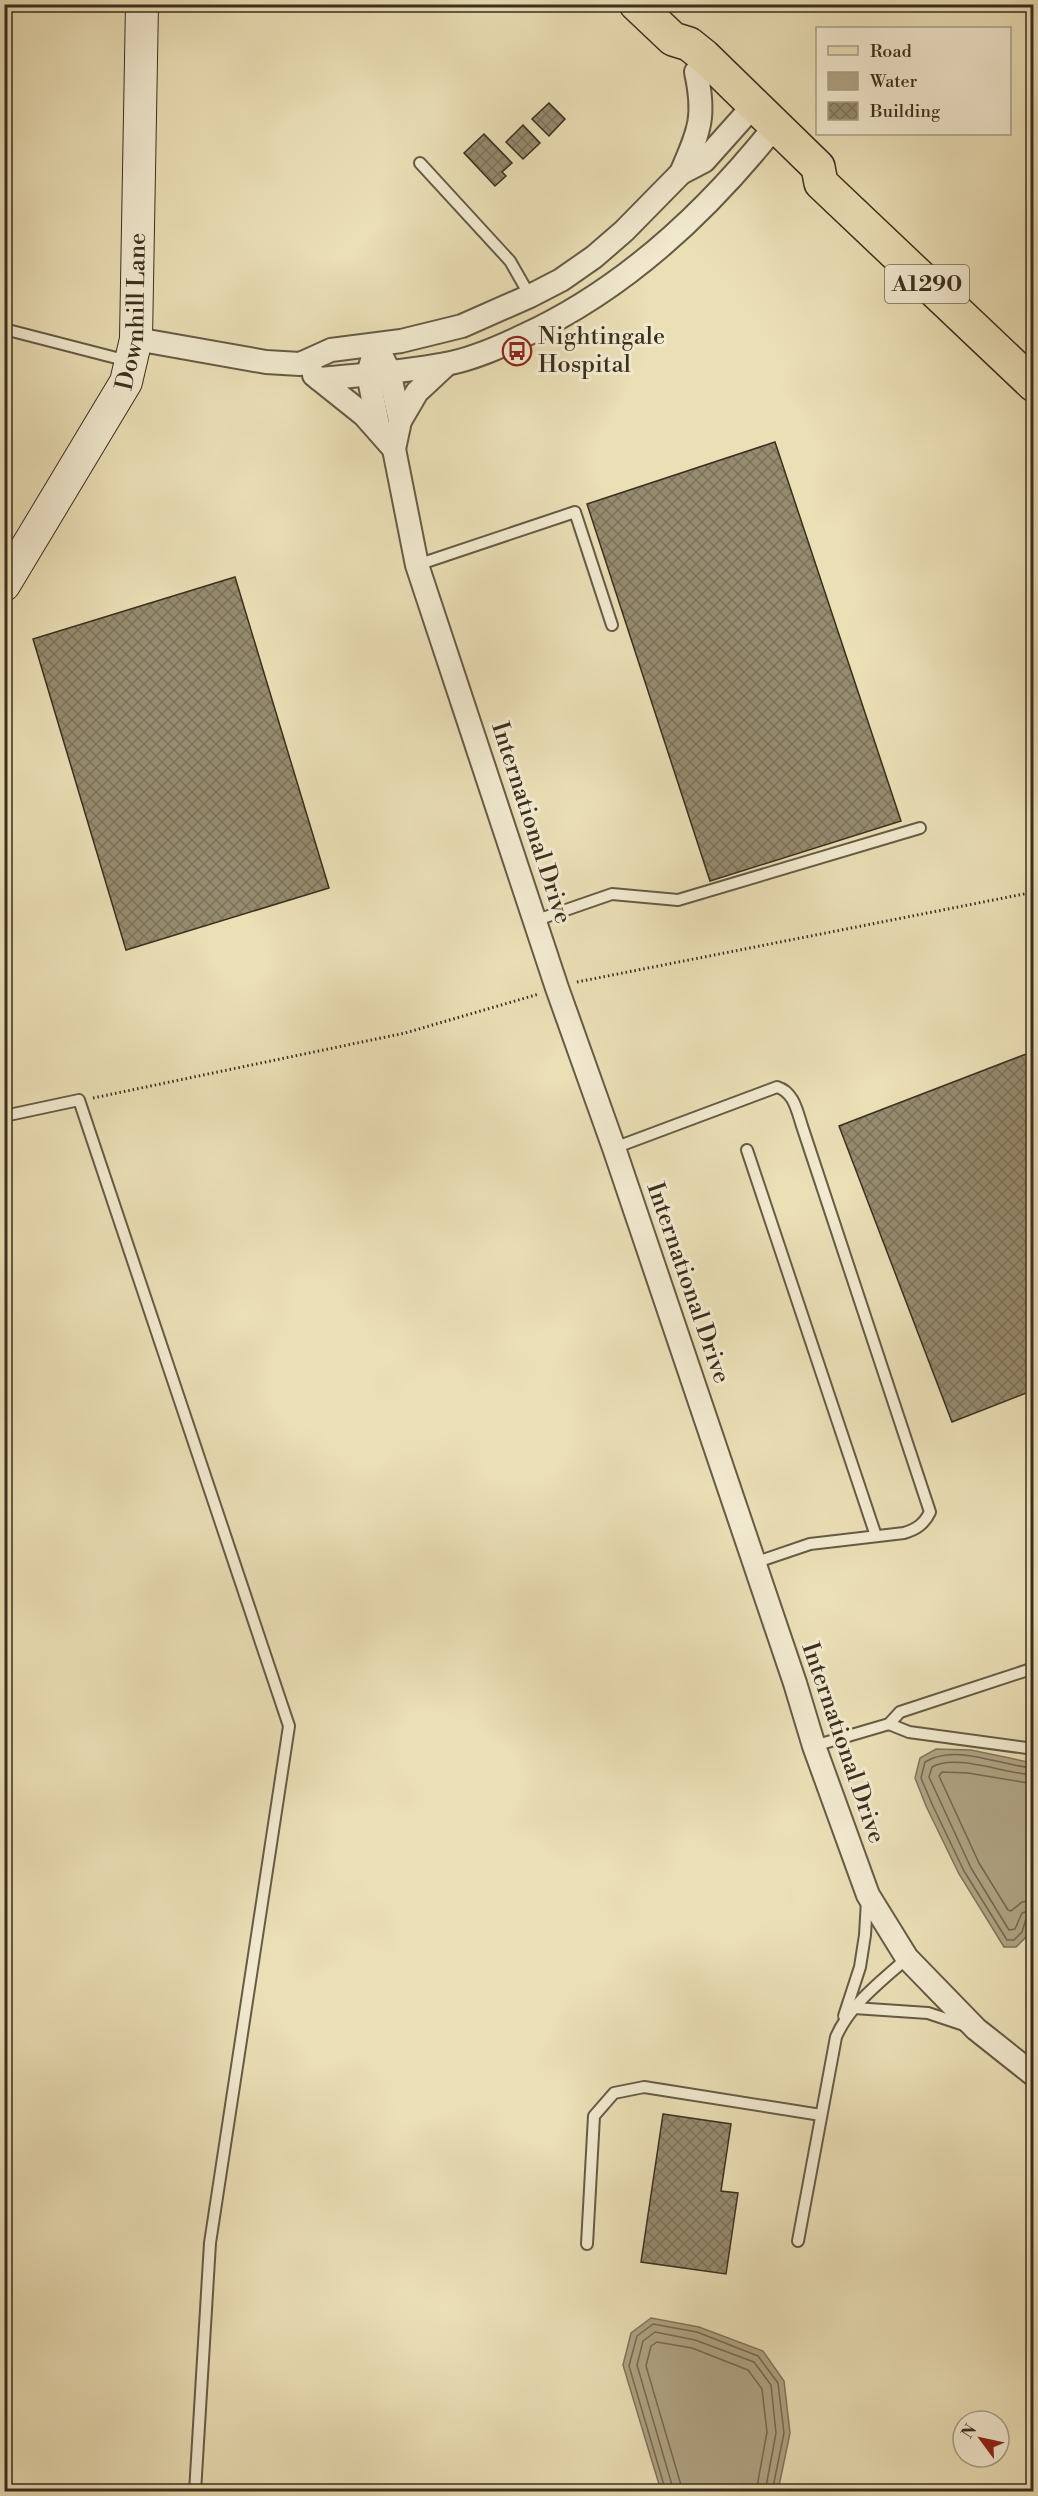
<svg xmlns="http://www.w3.org/2000/svg" width="1038" height="2496" viewBox="0 0 1038 2496" font-family="'Libre Bodoni',serif">
<style>
.water{fill:#afa383;stroke:#80755b;stroke-width:1.5}
.lines{fill:none;stroke-linecap:round;stroke-linejoin:round}
.shore{stroke:#746951;stroke-width:1.5}
.building{fill:url(#building-cross-hatch);stroke:#3a2f1f;stroke-width:1.5}
.lane-casing{stroke:#665b45;stroke-width:14}
.street-casing{stroke:#665b45;stroke-width:26}
.secondary-casing{stroke:#3a2f1f;stroke-width:34}
.primary-casing{stroke:#3a2f1f;stroke-width:36}
.path{stroke:#3a2f1f;stroke-width:3;stroke-dasharray:1.5 3;stroke-linecap:butt}
.lane{stroke:#f2ead0;stroke-width:10}
.street{stroke:#f2ead0;stroke-width:22}
.secondary{stroke:#f2ead0;stroke-width:32}
.primary{stroke:#ebdfb6;stroke-width:33}
.labels{text-anchor:middle;dominant-baseline:central;stroke-width:6;stroke-linejoin:round;paint-order:stroke}
.shield{fill:#f2ead0;stroke:#716754;stroke-width:1.5}
.shield-label{font-size:22px;font-weight:bold;fill:#3a2f1f}
.street-label{font-size:24px;fill:#3a2f1f;stroke:#f2ead0}
.poi-label{font-size:24px;fill:#3a2f1f;stroke:#f2ead0;text-anchor:start}
</style>
<defs>
<pattern id="building-cross-hatch" width="8" height="8" patternUnits="userSpaceOnUse" patternTransform="scale(1.5)"><rect width="8" height="8" fill="#968b6e"/><path d="M0 0l8 8M0 8l8-8" fill="none" stroke="#7b725a"/></pattern>
</defs>
<rect width="100%" height="100%" fill="#ebdfb6"/>
<filter id="stains"><feTurbulence type="fractalNoise" baseFrequency=".00333" numOctaves="4"/><feColorMatrix values="0 0 0 0 .2 0 0 0 0 .09 0 0 0 0 .02 0 0 0 .5 -.17"/></filter>
<radialGradient id="worn" r=".72"><stop offset=".6" stop-color="#630" stop-opacity="0"/><stop offset="1" stop-color="#630" stop-opacity=".3"/></radialGradient>
<g class="water">
<polygon points="936,1749 971,1750 1033,1763 1033,1913 1027,1936 1016,1947 1004,1947 959,1874 926,1806 915,1778 920,1758"/>
<polygon points="651,2318 699,2327 763,2351 784,2381 790,2433 778,2491 661,2491 623,2365 631,2333"/>
</g>
<g class="lines">
<g class="shore">
<path d="M 1034,1768 C 1000,1766 956,1743 925,1762 L 921,1778 L 932,1804 L 964,1871 L 1007,1940 L 1014,1940 L 1022,1932 L 1026,1919 L 1034,1916"/>
<path d="M 1034,1775 C 1006,1774 955,1753 932,1767 L 929,1777 L 971,1868 L 1009,1930 L 1015,1929 L 1022,1913 L 1034,1909"/>
<polyline points="1034,1784 968,1773 942,1772 939,1776 979,1863 1008,1910 1011,1911 1022,1902 1034,1900"/>
<polyline points="666,2492 629,2366 637,2336 653,2324 697,2332 758,2356 778,2383 784,2433 772,2492"/>
<polyline points="674,2492 637,2365 643,2341 655,2332 695,2340 754,2362 771,2385 776,2433 765,2492"/>
<polyline points="683,2492 646,2366 651,2346 657,2342 692,2348 748,2370 762,2389 767,2432 756,2492"/>
</g>
</g>
<g class="building">
<polygon points="549,103 565,119 549,136 532,119"/>
<polygon points="523,125 540,143 523,159 506,142"/>
<polygon points="484,134 512,163 502,172 506,176 495,186 464,153"/>
<polygon points="775,442 901,821 710,881 587,504"/>
<polygon points="235,577 329,888 126,950 33,639"/>
<polygon points="1034,1051 1034,1390 952,1422 839,1126"/>
<polygon points="663,2114 731,2124 721,2191 738,2193 726,2274 641,2262"/>
</g>
<g class="lines">
<g class="lane-casing">
<g id="lane">
<polyline points="420,163 510,261 530,296"/>
<polyline points="4,329 128,361"/>
<polyline points="417,565 575,512 612,625"/>
<polyline points="534,921 612,894 678,900 920,828"/>
<polyline points="4,1116 79,1100 289,1726 210,2243 195,2492"/>
<path d="M 614,1148 L 777,1087 C 794,1092 797,1111 802,1126 L 930,1512 C 924,1524 917,1529 904,1533 L 810,1544 L 754,1563"/>
<polyline points="747,1150 876,1536"/>
<polyline points="889,1724 909,1732 1034,1749"/>
<polyline points="814,1746 889,1724 900,1712 1034,1668"/>
<polyline points="854,2008 928,2013 964,2025"/>
<polyline points="844,2016 860,1967 865,1935 867,1900"/>
<path d="M 798,2241 L 836,2037 C 850,2004 881,1982 907,1958"/>
<polyline points="587,2244 594,2116 614,2093 644,2087 821,2115"/>
</g>
</g>
<g class="street-casing">
<g id="street">
<path d="M 681,173 C 699,131 706,118 696,72"/>
<polyline points="136,339 266,362 300,364 331,350 401,341 462,326 530,296 561,280 594,257 624,231 681,173 704,161 754,105"/>
<polyline points="383,359 389,371 400,421"/>
<polyline points="372,360 368,374 379,430"/>
<polyline points="447,364 417,392 400,421 394,449 417,565 557,988 614,1148 795,1683 814,1746 868,1895 907,1958 976,2029 1034,2075"/>
<polyline points="314,375 364,415 394,449"/>
<path d="M 319,379 C 361,375 404,372 446,364 C 473,359 498,348 523,336 C 624,290 707,212 776,125"/>
</g>
</g>
<g class="secondary-casing">
<g id="secondary">
<path id="s1" d="M 4,585 L 126,382 L 136,339 L 142,4"/>
</g>
</g>
<g class="primary-casing">
<polyline id="primary" points="636,4 673,39 689,44 704,56 818,167 821,183 1034,385"/>
</g>
<g class="path">
<polyline points="577,982 1034,892"/>
<polyline points="93,1098 405,1033 539,994"/>
</g>
<use href="#lane" class="lane"/>
<use href="#street" class="street"/>
<use href="#secondary" class="secondary"/>
<use href="#primary" class="primary"/>
</g>
<defs>
<g id="bus-ring" transform="scale(1.5)"><circle r="9.5" fill="#f2ead0" stroke="#8f2418" stroke-width="1.5"/><path d="M-5-6H5V4H4V6H2V4H-2V6H-4V4H-5ZM-3.5-4V0h7V-4ZM-3.5 1.2v1.5H-2V1.2ZM2 1.2v1.5H3.5V1.2Z" fill="#8f2418"/></g>
</defs>
<g fill-rule="evenodd">
<use href="#bus-ring" x="517" y="351"/>
</g>
<g class="labels">
<rect class="shield" x="885" y="265" width="84" height="38" rx="4.5"/>
<g class="shield-label">
<text x="927" y="284">A1290</text>
</g>
<g class="street-label">
<text stroke="none"><textPath href="#s1" startOffset="308">Downhill Lane</textPath></text>
<text transform="translate(531 823) rotate(72)">International Drive</text>
<text transform="translate(688 1283) rotate(71)">International Drive</text>
<text transform="translate(843 1743) rotate(71)">International Drive</text>
</g>
<g class="poi-label">
<text x="538" y="337">Nightingale<tspan x="538" dy="28">Hospital</tspan></text>
</g>
</g>
<rect width="1038" height="2496" fill="none" stroke="#ebdfb6" stroke-width="24"/>
<rect x="6" y="6" width="1026" height="2484" fill="none" stroke="#3a2f1f" stroke-width="3"/>
<rect x="12" y="12" width="1014" height="2472" fill="none" stroke="#3a2f1f" stroke-width="1.5"/>
<rect x="816" y="27" width="195" height="108" fill="#f2ead0" stroke="#a89f89" stroke-width="1.5"/>
<rect x="828" y="46" width="30" height="9" fill="#ebdfb6" stroke="#a89f89" stroke-width="1.5"/>
<text x="870" y="57" font-size="18" fill="#3a2f1f">Road</text>
<rect x="828" y="72" width="30" height="18" fill="#afa383" stroke="#a89f89" stroke-width="1.5"/>
<text x="870" y="87" font-size="18" fill="#3a2f1f">Water</text>
<rect x="828" y="102" width="30" height="18" fill="url(#building-cross-hatch)" stroke="#a89f89" stroke-width="1.5"/>
<text x="870" y="117" font-size="18" fill="#3a2f1f">Building</text>
<g transform="translate(981 2439) rotate(303)"><circle r="28" fill="#f2ead0" stroke="#a89f89" stroke-width="1.5"/>
<path d="M0-4.5L10 22L0 15L-10 22Z" fill="#8f2418"/>
<text y="-9" font-size="16" font-weight="bold" text-anchor="middle" fill="#3a2f1f">N</text>
</g>
<rect width="100%" height="100%" filter="url(#stains)"/>
<rect width="100%" height="100%" fill="url(#worn)"/>
</svg>
